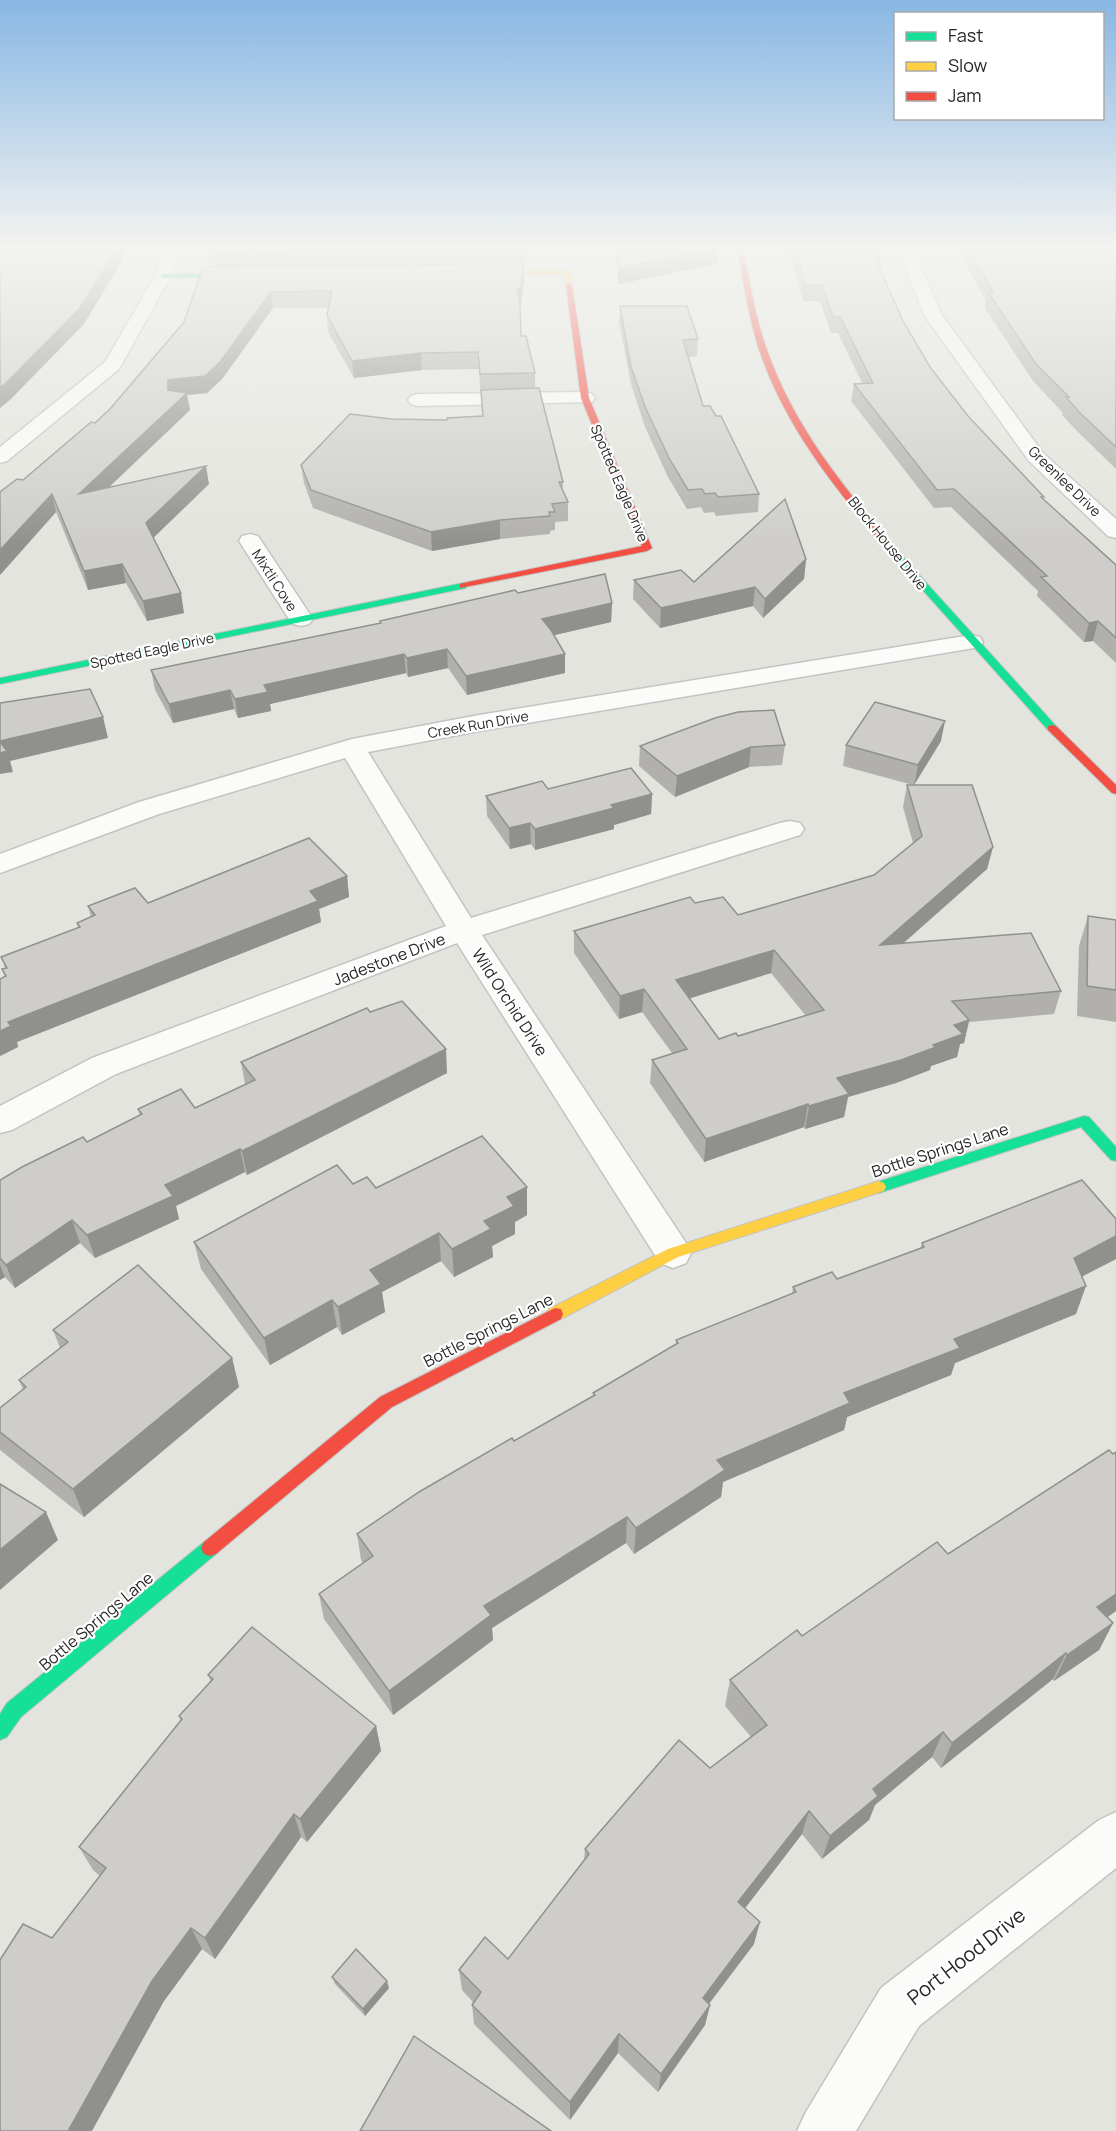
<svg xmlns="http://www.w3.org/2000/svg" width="1116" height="2131" viewBox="0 0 1116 2131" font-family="Manrope,sans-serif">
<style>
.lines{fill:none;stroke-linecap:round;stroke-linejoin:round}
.street-casing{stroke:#c3c3c3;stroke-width:3}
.fast-casing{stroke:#c3c3c3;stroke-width:2}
.slow-casing{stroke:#c3c3c3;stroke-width:2}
.jam-casing{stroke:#c3c3c3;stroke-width:2}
.street{fill:#fbfbfa;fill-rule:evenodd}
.fast{fill:#16e098;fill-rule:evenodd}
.slow{fill:#ffcf43;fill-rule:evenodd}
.jam{fill:#f24e42;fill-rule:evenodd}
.wall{fill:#b1b0ad;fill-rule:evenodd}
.shaded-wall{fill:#90908d}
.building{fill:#cecdc9;stroke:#90908d;stroke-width:1.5;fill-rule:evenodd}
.labels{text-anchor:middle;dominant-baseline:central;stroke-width:4.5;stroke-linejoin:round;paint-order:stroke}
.far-street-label{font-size:14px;fill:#272727;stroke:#fff}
.street-label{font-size:16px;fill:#272727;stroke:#fff}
.near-street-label{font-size:20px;fill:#272727;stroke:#fff}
</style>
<rect width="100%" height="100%" fill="#e4e4de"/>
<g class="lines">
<g class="street-casing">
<g id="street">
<polygon points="163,247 179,247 171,276 119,369 7,461 0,463 0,447 105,362 155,276"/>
<polygon points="897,247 913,247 941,314 1043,453 1116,519 1116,538 1108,536 1029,461 924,315"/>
<polygon points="585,392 592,394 595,398 592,402 418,406 411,404 408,400 411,396 418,394"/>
<polygon points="250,534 258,536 313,619 309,624 301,626 293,624 289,619 239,541 242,536"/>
<polygon points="971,635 980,637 983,642 980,647 479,731 368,752 471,918 780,823 790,821 800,823 804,829 800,835 482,935 686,1243 691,1253 686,1263 673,1268 660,1263 457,943 116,1074 12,1130 0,1133 0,1106 92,1058 446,926 345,758 159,814 0,873 0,854 139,802 352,739 479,715"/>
<polygon points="1116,1812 1116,1868 919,2026 856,2131 797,2131 806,2112 881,1988 1099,1820"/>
</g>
</g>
<g class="fast-casing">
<g id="fast">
<polygon points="244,273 246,276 163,278 160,276 163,274"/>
<polygon points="895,555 901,555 1056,726 1056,730 1048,730 895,559"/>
<polygon points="463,583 466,584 466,588 0,684 0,678"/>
<polygon points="1084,1116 1089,1117 1116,1147 1116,1161 1111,1160 1081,1127 879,1193 874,1191 872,1187 874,1183"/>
<polygon points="210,1540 216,1542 219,1548 216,1554 21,1717 7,1737 0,1740 0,1714 7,1703 204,1542"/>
</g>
</g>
<g class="slow-casing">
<g id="slow">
<polygon points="567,270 570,272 572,285 569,287 566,285 564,274 478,275 475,273 478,271"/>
<polygon points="879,1181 884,1183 886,1187 884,1191 678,1257 561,1319 555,1320 549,1319 547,1314 549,1309 668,1249"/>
</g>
</g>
<g class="jam-casing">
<g id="jam">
<path d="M 737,247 L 743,247 C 750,284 756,323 770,358 C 798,433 850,495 901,555 L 901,559 L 895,559 C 843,498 790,435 762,358 C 749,323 744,284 737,247 Z"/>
<polygon points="569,283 572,285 589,398 652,548 647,551 460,588 460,584 463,583 642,546 581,398 566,285"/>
<polygon points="1052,725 1056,726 1116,785 1116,794 1112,793 1048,730 1048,726"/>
<polygon points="555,1308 561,1309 563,1314 561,1319 392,1407 216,1554 210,1556 204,1554 201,1548 204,1542 380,1397"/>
</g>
</g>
<use href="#street" class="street"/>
<use href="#fast" class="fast"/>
<use href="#slow" class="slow"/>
<use href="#jam" class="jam"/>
</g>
<g class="wall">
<polygon points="210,247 547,247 547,249 526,250 525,265 523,265 524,280 521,304 520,304 521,336 535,373 535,388 563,482 563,491 568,502 568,521 555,522 555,530 550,531 550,534 500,539 432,551 313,508 304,483 301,465 391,419 447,420 482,416 479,369 422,370 354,378 328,332 327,315 328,308 273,308 222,379 207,393 187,395 190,410 109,487 209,484 153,538 184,613 147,621 126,583 88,590 56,512 0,575 0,492 23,480 95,423 110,409 184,322 210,267 208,253"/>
<polygon points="615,247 714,247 717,264 618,284"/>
<polygon points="786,247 874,247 881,262 880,268 903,321 930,367 968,416 1043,499 1116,565 1116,663 1093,641 1084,642 1037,596 1038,591 951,507 934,508 851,401 854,384 862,383 838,333 831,333 820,301 803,301 789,249 787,250"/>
<polygon points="957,247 1116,247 1116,469 1075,429 1062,415 1063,413 1033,381 985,308 986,301"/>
<polygon points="620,306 698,339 697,356 688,357 703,406 759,494 758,512 716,516 714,512 704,513 701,507 687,509 668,477 645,427 631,384 619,322"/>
<polygon points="806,559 804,579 763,618 753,606 660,628 633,599 634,580 694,582"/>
<polygon points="518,593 612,603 611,622 554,635 565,654 565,673 467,695 448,668 408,677 406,673 270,704 271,711 238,718 234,709 173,723 155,690 151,670 380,623 380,621"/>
<path d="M 941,741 L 914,785 L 993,847 L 987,869 L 904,943 L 1061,991 L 1054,1014 L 969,1022 L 964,1043 L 960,1044 L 957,1057 L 931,1066 L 930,1070 L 896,1083 L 848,1097 L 844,1117 L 805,1129 L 804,1127 L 704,1162 L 650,1083 L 652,1060 L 672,1053 L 642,1012 L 619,1019 L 574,953 L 574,931 L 695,903 L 738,915 L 874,875 L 913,843 L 903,807 L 907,785 L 913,785 L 843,766 L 846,745 ZM 771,973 L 806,1016 L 738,1036 L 719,1039 L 690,998 Z"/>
<polygon points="785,745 782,765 749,767 675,797 639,766 640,746"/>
<polygon points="548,789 652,794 651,814 614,825 614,829 535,850 531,844 510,849 487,816 486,796"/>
<polygon points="347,876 349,897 319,909 321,922 17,1042 18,1047 0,1056 5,977 2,969 5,968 1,957 78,928 77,923 91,917 88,906 148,903"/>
<polygon points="1088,916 1116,920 1116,1022 1077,1016 1079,946"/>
<polygon points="370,1012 447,1073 247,1175 245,1172 176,1206 179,1219 95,1258 80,1243 15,1288 5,1277 0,1280 0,1180 87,1142 140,1116 138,1109 195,1108 245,1084 241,1062"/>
<polygon points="353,1184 376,1188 527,1187 527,1215 515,1222 515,1234 492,1246 493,1257 454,1277 441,1261 382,1292 385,1312 342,1335 337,1327 270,1365 201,1269 194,1242"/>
<polygon points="922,1243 1116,1259 1082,1276 1076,1314 955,1363 951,1375 847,1417 844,1430 723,1482 721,1497 634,1554 626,1543 492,1628 493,1640 393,1715 324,1619 319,1594 363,1563 361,1560 357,1534 593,1396 593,1393 676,1344 676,1340 792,1294 793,1287 837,1279 920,1249"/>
<polygon points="53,1330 232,1358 239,1387 84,1517 0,1450 0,1408 23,1390 19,1380 60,1348"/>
<polygon points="1116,1452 1116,1611 1107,1617 1113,1623 1099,1650 1054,1681 1053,1679 941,1768 932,1757 875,1805 869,1820 822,1859 802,1834 745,1908 754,1944 709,2004 710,2005 705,2025 658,2092 618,2053 570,2120 474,2024 472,2005 473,2002 462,1990 459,1970 508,1959 584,1860 585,1849 710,1768 751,1737 725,1706 730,1680 802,1636 948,1554"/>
<polygon points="208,1675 376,1726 381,1751 307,1842 301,1837 215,1959 202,1949 164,2001 52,1938 100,1876 93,1870 79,1847 181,1721 179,1716 211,1682"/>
<polygon points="332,1977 389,1988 365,2016 335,1984"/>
</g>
<g class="shaded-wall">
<polygon points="118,247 123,247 122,261 84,324 11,399 0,408 0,388"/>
<polygon points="525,247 526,247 525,265"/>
<polygon points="718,248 717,264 618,284 618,268"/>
<polygon points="523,264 524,280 521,304 518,305 517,289"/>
<polygon points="271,292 273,308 222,379 207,393 187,395 190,410 83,512 79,494 168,390 168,380"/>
<polygon points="421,353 422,370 354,378 352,361"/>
<polygon points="206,466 209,484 150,541 146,523"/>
<polygon points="52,494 56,512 0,575 0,550"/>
<polygon points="500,520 500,539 432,551 431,532"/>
<polygon points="806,559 804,579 763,618 765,599"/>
<polygon points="122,564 126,583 88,590 84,571"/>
<polygon points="755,587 753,606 660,628 661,608"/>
<polygon points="181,593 184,613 147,621 143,601"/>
<polygon points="612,603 611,622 542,638 542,619"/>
<polygon points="1098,621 1093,641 1084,642 1089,623"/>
<polygon points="447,649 448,668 408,677 407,658"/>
<polygon points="404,654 406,673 270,704 271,711 238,718 235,699 264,685"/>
<polygon points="565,654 565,673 467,695 466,676"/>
<polygon points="230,690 234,709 173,723 169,704"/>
<polygon points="103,717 108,738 10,761 13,772 0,774 0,741"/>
<polygon points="945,721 941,741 914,785 918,765"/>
<polygon points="751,747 749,767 675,797 677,776"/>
<polygon points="652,794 651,814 614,825 614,829 535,850 535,829 611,805"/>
<polygon points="530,823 531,844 510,849 509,828"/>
<polygon points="993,847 987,869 876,967 880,945"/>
<polygon points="347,876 349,897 319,909 321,922 17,1042 18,1047 0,1056 0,1031 8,1022 310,891"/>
<polygon points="774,950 771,973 675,1003 676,980"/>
<polygon points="644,989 642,1012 619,1019 620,996"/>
<polygon points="969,1020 964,1043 960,1044 957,1057 931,1066 930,1070 896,1083 848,1097 844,1117 805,1129 809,1106 837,1078 933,1045 954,1025"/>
<polygon points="446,1049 447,1073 247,1175 242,1151"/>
<polygon points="808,1104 804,1127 704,1162 706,1139"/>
<polygon points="240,1149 245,1172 176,1206 179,1219 95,1258 87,1235 165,1185"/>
<polygon points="527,1187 527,1215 515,1222 515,1234 492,1246 493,1257 454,1277 452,1249 484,1221 507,1197"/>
<polygon points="72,1220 80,1243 15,1288 6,1265"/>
<polygon points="439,1233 441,1261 382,1292 385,1312 342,1335 338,1307 370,1270"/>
<polygon points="1116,1236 1116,1259 1064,1286 1074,1258"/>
<polygon points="0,1265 5,1277 0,1280"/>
<polygon points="1086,1286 1076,1314 955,1363 951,1375 847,1417 844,1430 723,1482 721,1497 634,1554 636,1528 717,1460 844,1393 954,1339"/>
<polygon points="332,1300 337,1327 270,1365 264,1338"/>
<polygon points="232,1358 239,1387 84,1517 73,1489"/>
<polygon points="46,1512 58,1540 0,1590 0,1550"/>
<polygon points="627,1517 626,1543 492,1628 493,1640 393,1715 389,1691 484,1606"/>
<polygon points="1116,1594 1116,1611 1084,1634 1097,1607"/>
<polygon points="1113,1623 1099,1650 1054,1681 1067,1655"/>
<polygon points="1066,1653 1053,1679 941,1768 952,1743"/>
<polygon points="376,1726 381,1751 307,1842 300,1819"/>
<polygon points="943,1732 932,1757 875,1805 869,1820 822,1859 830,1836 873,1789"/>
<polygon points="809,1811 802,1834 733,1924 738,1902"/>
<polygon points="294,1814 301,1837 215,1959 205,1938"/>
<polygon points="760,1922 754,1944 698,2018 703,1998"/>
<polygon points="191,1928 202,1949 164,2001 92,2131 68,2131 152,1981"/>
<polygon points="387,1981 389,1988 365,2016 363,2009"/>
<polygon points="710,2005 705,2025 658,2092 661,2074"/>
<polygon points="619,2034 618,2053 570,2120 570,2102"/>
</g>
<g class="building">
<polygon points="0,247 118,247 80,308 7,382 0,388"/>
<polygon points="210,247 525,247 525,250 208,253"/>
<polygon points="617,247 714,247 718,248 618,268"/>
<polygon points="794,247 874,247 881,262 877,262 903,321 930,367 968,416 1044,497 1041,497 1116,565 1116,638 1098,621 1089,623 1041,577 1047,576 954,489 937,490 854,384 873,383 840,317 833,317 822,285 805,285"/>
<polygon points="968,247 1116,247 1116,447 1079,412 1066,397 1069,397 1036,364 988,292 993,292"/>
<polygon points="523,264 521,288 517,289 520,305 521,336 526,336 535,373 480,374 478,352 421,353 352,361 327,315 332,291 271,292 220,362 205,376 168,380 168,390 187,393 79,494 206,466 146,523 181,593 143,601 122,564 84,571 52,494 0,550 0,492 17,479 23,480 91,422 95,423 110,409 184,322 203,267"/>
<polygon points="620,306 687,306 698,339 683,340 703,406 710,406 716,416 721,416 759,494 718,497 715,493 705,494 702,489 688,490 669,458 646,409 631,367"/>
<polygon points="539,388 563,482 559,482 568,502 552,504 555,512 549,512 550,516 500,520 431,532 311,490 301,465 350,414 391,419 447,420 447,418 483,416 481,390"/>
<polygon points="785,499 806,559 765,599 755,587 661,608 634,580 681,570 694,582"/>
<polygon points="605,574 612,603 542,619 551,630 565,654 466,676 447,649 407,658 404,654 264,685 268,692 235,699 230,690 169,704 151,670 381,623 380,621 515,590 518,593"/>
<polygon points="90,689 103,717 0,741 0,703"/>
<polygon points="875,702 945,721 918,765 846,745"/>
<polygon points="774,710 785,745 751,747 677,776 640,746 715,718 738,712"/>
<polygon points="0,742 7,751 0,753"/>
<polygon points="631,768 652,794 611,805 614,808 535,829 530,823 509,828 486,796 542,781 548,789"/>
<path d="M 907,785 L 972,785 L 993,847 L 880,945 L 1031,933 L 1061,991 L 952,1001 L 969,1020 L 954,1025 L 963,1034 L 933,1045 L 936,1047 L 901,1060 L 837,1078 L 849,1094 L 809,1106 L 808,1104 L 706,1139 L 652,1060 L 687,1049 L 644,989 L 620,996 L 574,931 L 690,897 L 695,903 L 723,897 L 738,915 L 874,875 L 922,836 ZM 774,950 L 824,1010 L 738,1036 L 736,1033 L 719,1039 L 676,980 Z"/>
<polygon points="309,838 347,876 310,891 318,901 8,1022 11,1026 0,1031 0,979 6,976 2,969 7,968 1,957 80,927 77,923 95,915 88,906 135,888 148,903"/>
<polygon points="1088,916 1116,920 1116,990 1087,986"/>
<polygon points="402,1001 446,1049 242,1151 240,1149 165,1185 173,1196 87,1235 72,1220 6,1265 0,1258 0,1180 22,1167 83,1137 87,1142 142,1114 138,1109 181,1089 195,1108 255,1080 241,1062 367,1008 370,1012"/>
<polygon points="482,1136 527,1187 507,1197 514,1206 484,1221 491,1229 452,1249 439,1233 370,1270 381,1284 338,1307 332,1300 264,1338 194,1242 337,1165 353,1184 367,1177 376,1188"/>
<polygon points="1082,1180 1116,1219 1116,1236 1074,1258 1086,1286 954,1339 960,1348 844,1393 850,1403 717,1460 725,1470 636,1528 627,1517 484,1606 491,1615 389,1691 319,1594 373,1556 357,1534 419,1492 512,1438 514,1441 595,1395 593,1393 678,1343 676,1340 796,1292 793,1287 832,1272 837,1279 924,1247 922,1243"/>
<polygon points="138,1265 232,1358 73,1489 0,1432 0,1408 26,1387 19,1380 68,1342 53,1330"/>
<polygon points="1109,1450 1113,1454 1116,1452 1116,1594 1097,1607 1113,1623 1067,1655 1066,1653 952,1743 943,1732 873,1789 878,1796 830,1836 809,1811 738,1902 760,1922 703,1998 710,2005 661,2074 619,2034 570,2102 472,2005 481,1992 459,1970 485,1937 508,1959 589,1854 585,1849 679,1740 710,1768 767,1725 730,1680 797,1630 802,1636 937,1542 948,1554"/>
<polygon points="0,1484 46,1512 0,1550"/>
<polygon points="252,1627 376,1726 300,1819 294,1814 205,1938 191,1928 152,1981 68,2131 0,2131 0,1960 23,1924 52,1938 106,1868 79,1847 182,1719 179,1716 213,1679 208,1675"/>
<polygon points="356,1949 387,1981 363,2009 332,1977"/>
<polygon points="414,2036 551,2131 360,2131"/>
</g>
<linearGradient id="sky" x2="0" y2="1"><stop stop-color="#88b7e4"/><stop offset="0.45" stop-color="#f3f3f0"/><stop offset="1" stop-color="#f3f3f0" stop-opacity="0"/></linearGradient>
<rect width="1116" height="546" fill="url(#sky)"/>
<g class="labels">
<g class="far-street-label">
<text transform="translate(1065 481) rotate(44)">Greenlee Drive</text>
<text transform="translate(620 483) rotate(67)">Spotted Eagle Drive</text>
<text transform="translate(888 543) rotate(51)">Block House Drive</text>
<text transform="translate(275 580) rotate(57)">Mixtli Cove</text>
<text transform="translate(152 650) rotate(-12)">Spotted Eagle Drive</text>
<text transform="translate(478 724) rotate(-10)">Creek Run Drive</text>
</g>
<g class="street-label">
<text transform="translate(389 959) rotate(-21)">Jadestone Drive</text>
<text transform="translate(510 1002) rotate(57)">Wild Orchid Drive</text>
<text transform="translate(940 1150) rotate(-18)">Bottle Springs Lane</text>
<text transform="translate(488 1330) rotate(-27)">Bottle Springs Lane</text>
<text transform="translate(96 1621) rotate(-40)">Bottle Springs Lane</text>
</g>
<g class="near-street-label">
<text transform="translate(966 1956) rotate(-38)">Port Hood Drive</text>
</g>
</g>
<rect x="894" y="12" width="210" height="108" fill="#ffffff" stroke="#a9a9a9" stroke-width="1.5"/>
<rect x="906" y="32" width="30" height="9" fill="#16e098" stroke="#a9a9a9" stroke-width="1.5"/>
<text x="948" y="42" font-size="18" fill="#272727">Fast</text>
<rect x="906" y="62" width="30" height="9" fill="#ffcf43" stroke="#a9a9a9" stroke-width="1.5"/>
<text x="948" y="72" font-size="18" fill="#272727">Slow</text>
<rect x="906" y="92" width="30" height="9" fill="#f24e42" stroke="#a9a9a9" stroke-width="1.5"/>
<text x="948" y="102" font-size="18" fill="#272727">Jam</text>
</svg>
